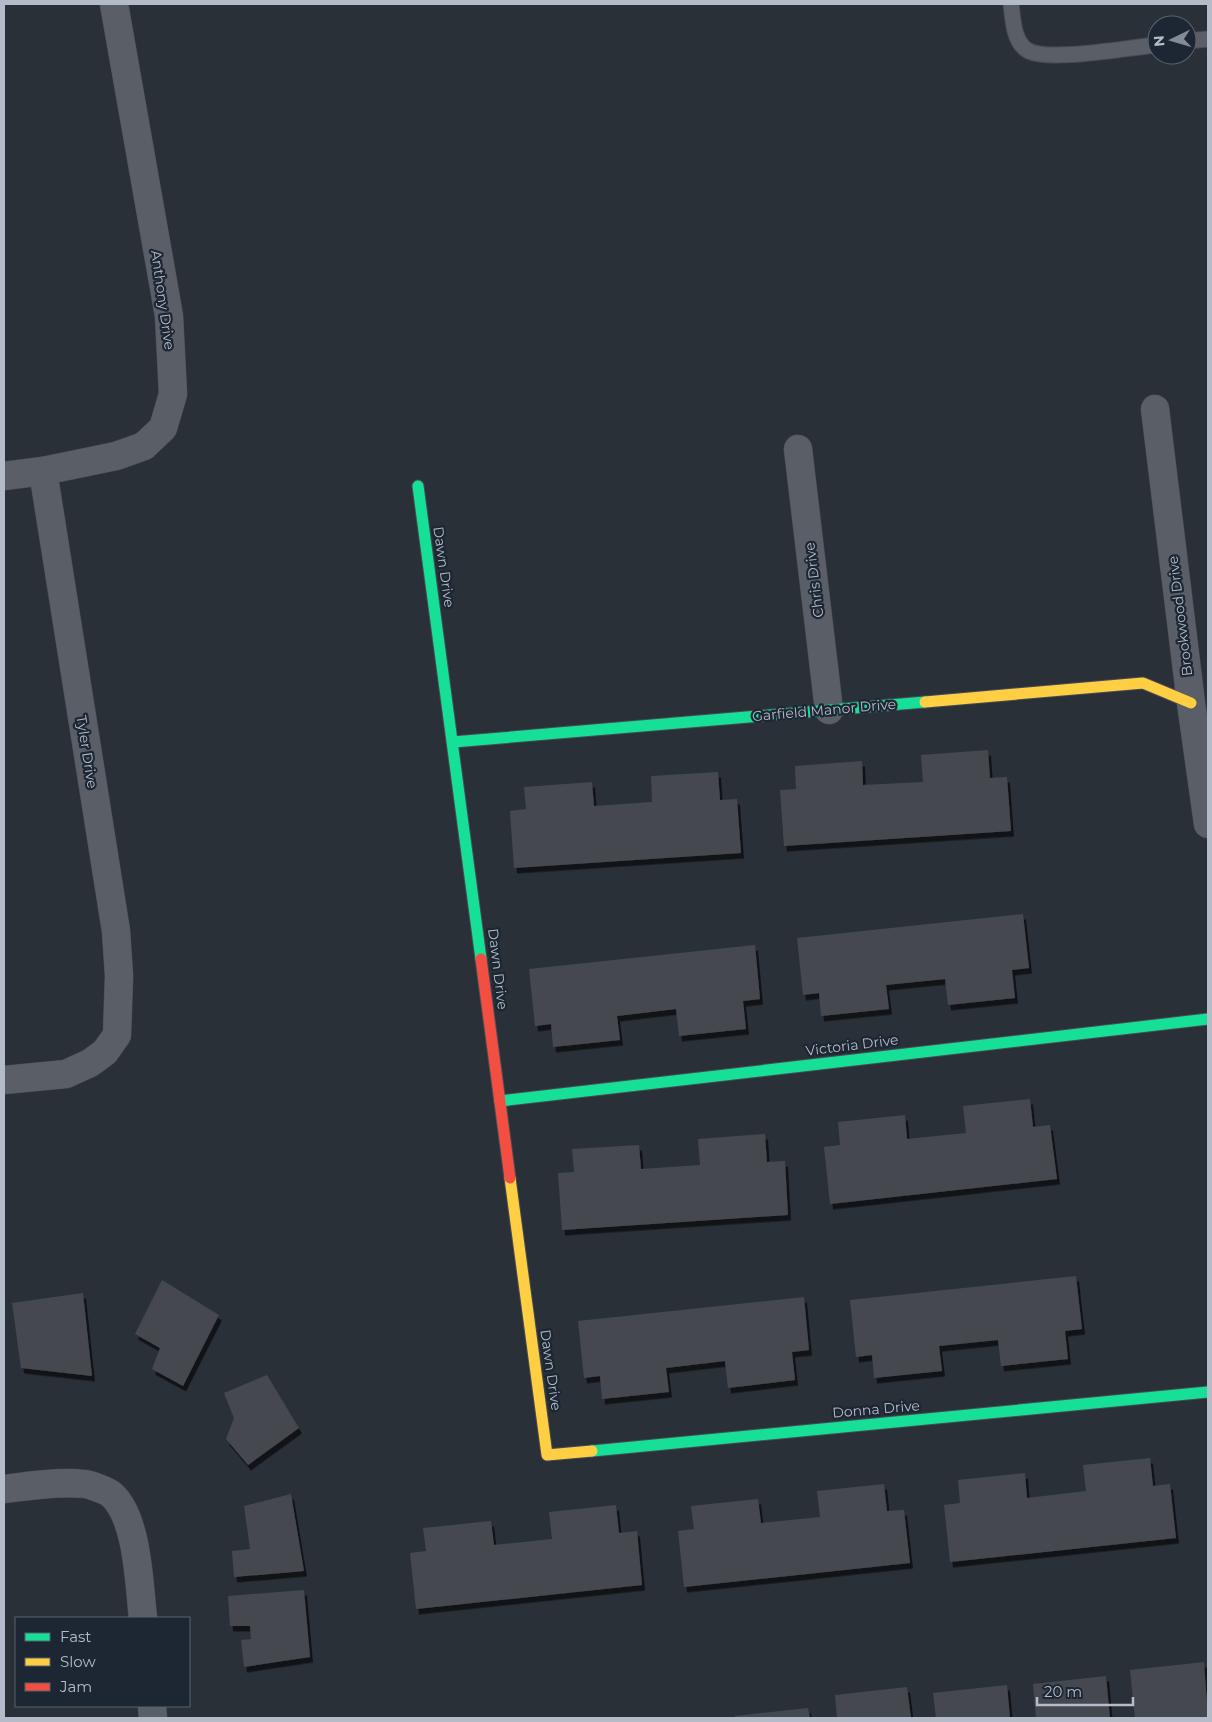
<svg xmlns="http://www.w3.org/2000/svg" width="1212" height="1722" viewBox="0 0 1212 1722" font-family="Montserrat,sans-serif">
<style>
.building{fill:#444950;filter:url(#shadow)}
.lines{fill:none;stroke-linecap:round;stroke-linejoin:round}
.lane-casing{stroke:#484c53;stroke-width:17}
.street-casing{stroke:#484c53;stroke-width:29}
.fast-casing{stroke:#484c53;stroke-width:13}
.slow-casing{stroke:#484c53;stroke-width:13}
.jam-casing{stroke:#484c53;stroke-width:13}
.lane{stroke:#5a5e66;stroke-width:15}
.street{stroke:#5a5e66;stroke-width:28}
.fast{stroke:#16e098;stroke-width:11}
.slow{stroke:#ffcf43;stroke-width:11}
.jam{stroke:#f24e42;stroke-width:11}
.labels{text-anchor:middle;dominant-baseline:central;stroke-width:4.5;stroke-linejoin:round;paint-order:stroke}
.street-label{font-size:14px;fill:#b4bcc9;stroke:#1d2633}
</style>
<defs>
<filter id="shadow"><feDropShadow dx="3" dy="5.5" stdDeviation="0" flood-color="#0009"/></filter>
</defs>
<rect width="100%" height="100%" fill="#2a3038"/>
<g class="building">
<polygon points="988,750 990,778 1007,777 1011,831 784,846 780,790 796,789 795,766 862,761 863,785 923,782 921,755"/>
<polygon points="718,772 720,800 737,799 741,853 514,868 510,811 526,809 524,787 592,782 594,806 652,802 651,776"/>
<polygon points="1023,914 1029,968 1012,970 1015,998 948,1005 945,979 886,985 889,1009 821,1016 819,993 803,995 797,938"/>
<polygon points="755,945 760,999 743,1001 746,1029 679,1036 676,1009 617,1016 620,1040 553,1047 551,1024 535,1026 529,969"/>
<polygon points="1030,1099 1033,1127 1050,1125 1057,1179 830,1204 824,1147 840,1145 838,1122 905,1115 907,1139 966,1133 963,1106"/>
<polygon points="765,1134 767,1162 785,1161 788,1215 562,1230 558,1173 574,1172 572,1149 639,1145 641,1169 700,1165 698,1139"/>
<polygon points="1076,1276 1082,1329 1065,1331 1068,1359 1001,1366 998,1340 939,1346 942,1371 874,1378 872,1355 856,1357 850,1300"/>
<polygon points="162,1280 219,1315 183,1386 152,1369 160,1348 135,1334"/>
<polygon points="83,1293 92,1376 21,1368 12,1303"/>
<polygon points="804,1297 809,1350 792,1352 795,1380 728,1388 725,1361 666,1368 669,1392 602,1399 600,1376 584,1378 578,1321"/>
<polygon points="267,1375 299,1428 248,1465 226,1439 234,1418 224,1393"/>
<polygon points="1150,1458 1153,1486 1170,1484 1176,1538 950,1562 944,1505 960,1503 958,1480 1025,1473 1027,1498 1086,1491 1083,1465"/>
<polygon points="884,1484 887,1511 904,1510 910,1563 684,1587 678,1531 694,1529 691,1506 758,1499 761,1523 820,1517 817,1491"/>
<polygon points="291,1494 304,1571 234,1577 232,1551 250,1549 244,1506"/>
<polygon points="616,1505 619,1533 637,1531 642,1585 416,1609 410,1553 426,1551 423,1528 491,1521 494,1545 552,1539 549,1512"/>
<polygon points="304,1590 310,1657 244,1667 241,1640 251,1639 250,1626 230,1626 228,1596"/>
<polygon points="1204,1662 1208,1718 1135,1718 1130,1670"/>
<polygon points="1106,1676 1110,1718 1036,1718 1033,1684"/>
<polygon points="1007,1685 1010,1718 936,1718 933,1693"/>
<polygon points="907,1687 911,1718 837,1718 835,1695"/>
<polygon points="808,1708 810,1718 735,1718 735,1716"/>
</g>
<g class="lines">
<g class="lane-casing">
<g id="lane">
<path d="M 1011,4 C 1013,18 1013,41 1027,50 C 1047,63 1131,47 1157,45"/>
<polyline points="1187,41 1208,39"/>
</g>
</g>
<g class="street-casing">
<g id="street">
<polyline points="1155,409 1191,703 1208,824"/>
<polyline points="798,449 829,710"/>
<polyline points="4,476 43,471 116,456 144,446 163,428 173,394 169,316 114,4"/>
<polyline points="4,1080 66,1074 90,1063 105,1052 117,1035 119,976 116,931 43,471"/>
<path d="M 4,1489 C 26,1486 62,1481 84,1484 C 89,1484 108,1491 112,1495 C 138,1519 139,1584 143,1618"/>
<polyline points="152,1706 153,1718"/>
</g>
</g>
<g class="fast-casing">
<g id="fast">
<polyline points="418,486 481,959"/>
<polyline points="453,742 925,702"/>
<polyline points="500,1101 1208,1019"/>
<polyline points="592,1451 1208,1392"/>
</g>
</g>
<g class="slow-casing">
<g id="slow">
<polyline points="925,702 1143,683 1191,703"/>
<polyline points="510,1178 547,1455 592,1451"/>
</g>
</g>
<g class="jam-casing">
<polyline id="jam" points="481,959 510,1178"/>
</g>
<use href="#lane" class="lane"/>
<use href="#street" class="street"/>
<use href="#fast" class="fast"/>
<use href="#slow" class="slow"/>
<use href="#jam" class="jam"/>
</g>
<g class="labels">
<g class="street-label">
<text transform="translate(163 300) rotate(82)">Anthony Drive</text>
<text transform="translate(444 567) rotate(82)">Dawn Drive</text>
<text transform="translate(814 580) rotate(-97)">Chris Drive</text>
<text transform="translate(1180 616) rotate(-97)">Brookwood Drive</text>
<text transform="translate(824 710) rotate(-5)">Garfield Manor Drive</text>
<text transform="translate(87 752) rotate(81)">Tyler Drive</text>
<text transform="translate(498 969) rotate(83)">Dawn Drive</text>
<text transform="translate(852 1045) rotate(-7)">Victoria Drive</text>
<text transform="translate(551 1370) rotate(82)">Dawn Drive</text>
<text transform="translate(876 1409) rotate(-5)">Donna Drive</text>
</g>
</g>
<rect width="1212" height="1722" fill="none" stroke="#b4bcc9" stroke-width="10"/>
<rect x="15" y="1617" width="175" height="90" fill="#1d2633" stroke="#59626f"/>
<rect x="25" y="1633" width="25" height="8" fill="#16e098" stroke="#59626f"/>
<text x="60" y="1642" font-size="15" fill="#b4bcc9">Fast</text>
<rect x="25" y="1658" width="25" height="8" fill="#ffcf43" stroke="#59626f"/>
<text x="60" y="1667" font-size="15" fill="#b4bcc9">Slow</text>
<rect x="25" y="1683" width="25" height="8" fill="#f24e42" stroke="#59626f"/>
<text x="60" y="1692" font-size="15" fill="#b4bcc9">Jam</text>
<g transform="translate(1172 40) rotate(265)"><circle r="24" fill="#1d2633" stroke="#59626f"/>
<path d="M0-4L9 19L0 12L-9 19Z" fill="#848b96"/>
<text y="-8" font-size="14" font-weight="bold" text-anchor="middle" fill="#b4bcc9">N</text>
</g>
<path d="M1037 1697v8h96v-8" fill="none" stroke="#b4bcc9" stroke-width="2.5"/>
<text x="1044" y="1697" font-size="15" fill="#b4bcc9" stroke="#1d2633" stroke-width="4" paint-order="stroke">20 m</text>
</svg>
